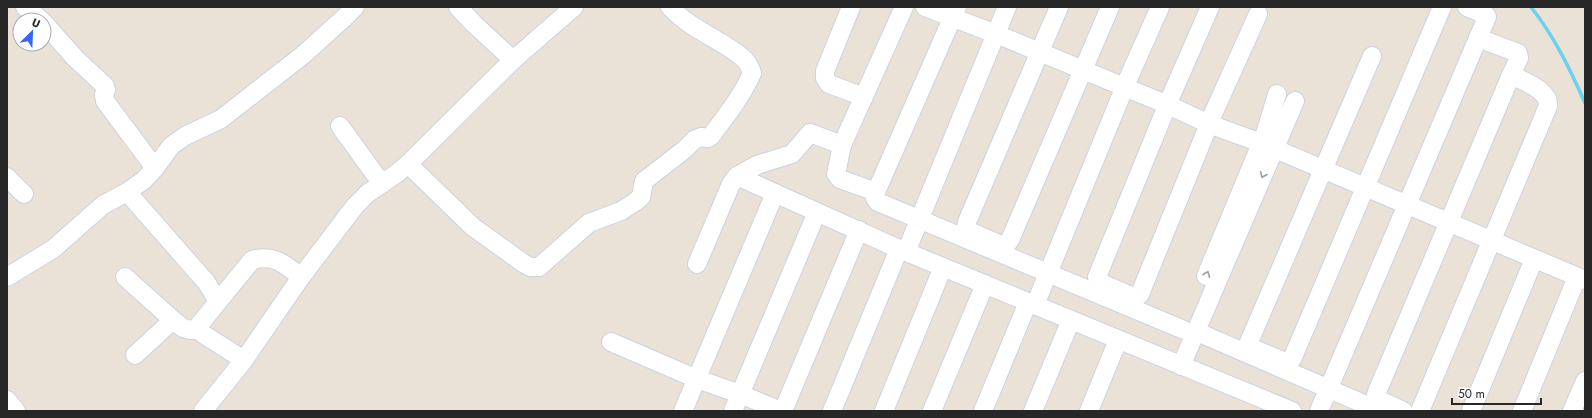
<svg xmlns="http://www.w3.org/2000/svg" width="1592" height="418" viewBox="0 0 1592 418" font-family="Jost,sans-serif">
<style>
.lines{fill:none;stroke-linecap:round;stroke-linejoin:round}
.stream{stroke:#69d2ed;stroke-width:3.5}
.minor-casing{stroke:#cdd2e0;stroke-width:20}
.minor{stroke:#fff;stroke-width:18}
.oneway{stroke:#9e9e9e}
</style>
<rect width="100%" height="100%" fill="#eae1d7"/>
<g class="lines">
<path class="stream" d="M 1531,7 C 1554,36 1570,69 1585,103"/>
<g class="minor-casing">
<g id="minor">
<polyline points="25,7 41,20"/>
<polyline points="458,7 474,24 513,60"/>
<polyline points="851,7 825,71 825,78 829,84 864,97"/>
<polyline points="904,7 842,145 836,174 840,179 876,192 957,7"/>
<polyline points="925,7 996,34 1168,105 1209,124 1261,143 1585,280"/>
<polyline points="1059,7 967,222 966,228 969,231 1001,245 1006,245 1010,240 1110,7"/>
<polyline points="1210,7 1171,96 1097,277 1101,283 1136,298 1140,294 1213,114 1258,14"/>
<polyline points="44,23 75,58 105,86 106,90 104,94 105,101 155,168"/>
<polyline points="1478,38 1518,53 1519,58 1511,75"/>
<polyline points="1372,56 1249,342 1252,348 1285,362 1290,362 1293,357 1442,7"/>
<polyline points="340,126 382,184"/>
<path d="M 408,164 L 473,227 L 523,263 L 530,267 L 539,267 L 589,223 L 621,211 L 635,202 L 641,197 L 644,181 L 684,150 L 694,140 L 701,137 L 708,138 L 711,136 C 726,116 742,96 752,73 C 750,67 747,61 742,57 C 720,39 690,29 670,7"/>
<polyline points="737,176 757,165 792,154 810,133 842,145"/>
<polyline points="7,177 24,194"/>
<polyline points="127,192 206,282 218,301"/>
<polyline points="876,192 875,198 878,202 1184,330"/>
<polyline points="906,252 1007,7"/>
<polyline points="697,264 731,184 737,176 899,249 1292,411"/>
<polyline points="1206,276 1265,134 1277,94"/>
<polyline points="7,277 53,249 103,205 127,192 144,180 155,168 171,146 185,136 221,119 303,55 345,17 355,7"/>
<polyline points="125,277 173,320 183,328 191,330 199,330"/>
<polyline points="1035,305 1128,79 1160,7"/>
<polyline points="1195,331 1380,411"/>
<polyline points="611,342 697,379 740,394 781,411"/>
<polyline points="135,355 173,320"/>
<path d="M 244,360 L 203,334 L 199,330 L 199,325 L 252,260 C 275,254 284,264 301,277"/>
<polyline points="1181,366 1295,101"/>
<polyline points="7,400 16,411"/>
<polyline points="203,411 244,360 301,277 355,206 368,193 396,174 408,164 513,60 574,7"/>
<polyline points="683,411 775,193"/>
<polyline points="733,411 817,212"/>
<polyline points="783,411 859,230"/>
<polyline points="832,411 899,249"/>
<polyline points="884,411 943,267"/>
<polyline points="932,411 985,284"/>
<polyline points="983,411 1028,302"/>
<polyline points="1033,411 1071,320"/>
<polyline points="1089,411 1118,340"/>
<polyline points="1319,411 1487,17 1486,15 1467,7"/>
<path d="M 1403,411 L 1379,400 L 1376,395 L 1377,392 L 1511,75 C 1523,81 1550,90 1548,106 L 1420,411"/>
<polyline points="1471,411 1534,259"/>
<polyline points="1522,411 1577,277"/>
<polyline points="1572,411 1585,381"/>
</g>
</g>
<use href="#minor" class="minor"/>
</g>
<defs><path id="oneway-chevron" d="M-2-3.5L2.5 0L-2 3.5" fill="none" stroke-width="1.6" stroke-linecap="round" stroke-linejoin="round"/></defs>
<g class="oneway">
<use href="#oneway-chevron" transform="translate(1263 175) rotate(113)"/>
<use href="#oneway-chevron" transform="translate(1207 274) rotate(-68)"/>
</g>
<rect width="1592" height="418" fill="none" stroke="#272727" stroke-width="16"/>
<g transform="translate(32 32) rotate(24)"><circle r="19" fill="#ffffff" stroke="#a9a9a9"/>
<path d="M0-3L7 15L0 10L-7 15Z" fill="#3565f9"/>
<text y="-6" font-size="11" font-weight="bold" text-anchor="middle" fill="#272727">U</text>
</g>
<path d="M1452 398v6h89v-6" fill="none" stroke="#272727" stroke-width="2"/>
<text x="1458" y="398" font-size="12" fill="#272727" stroke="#ffffff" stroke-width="3" paint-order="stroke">50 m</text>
</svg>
